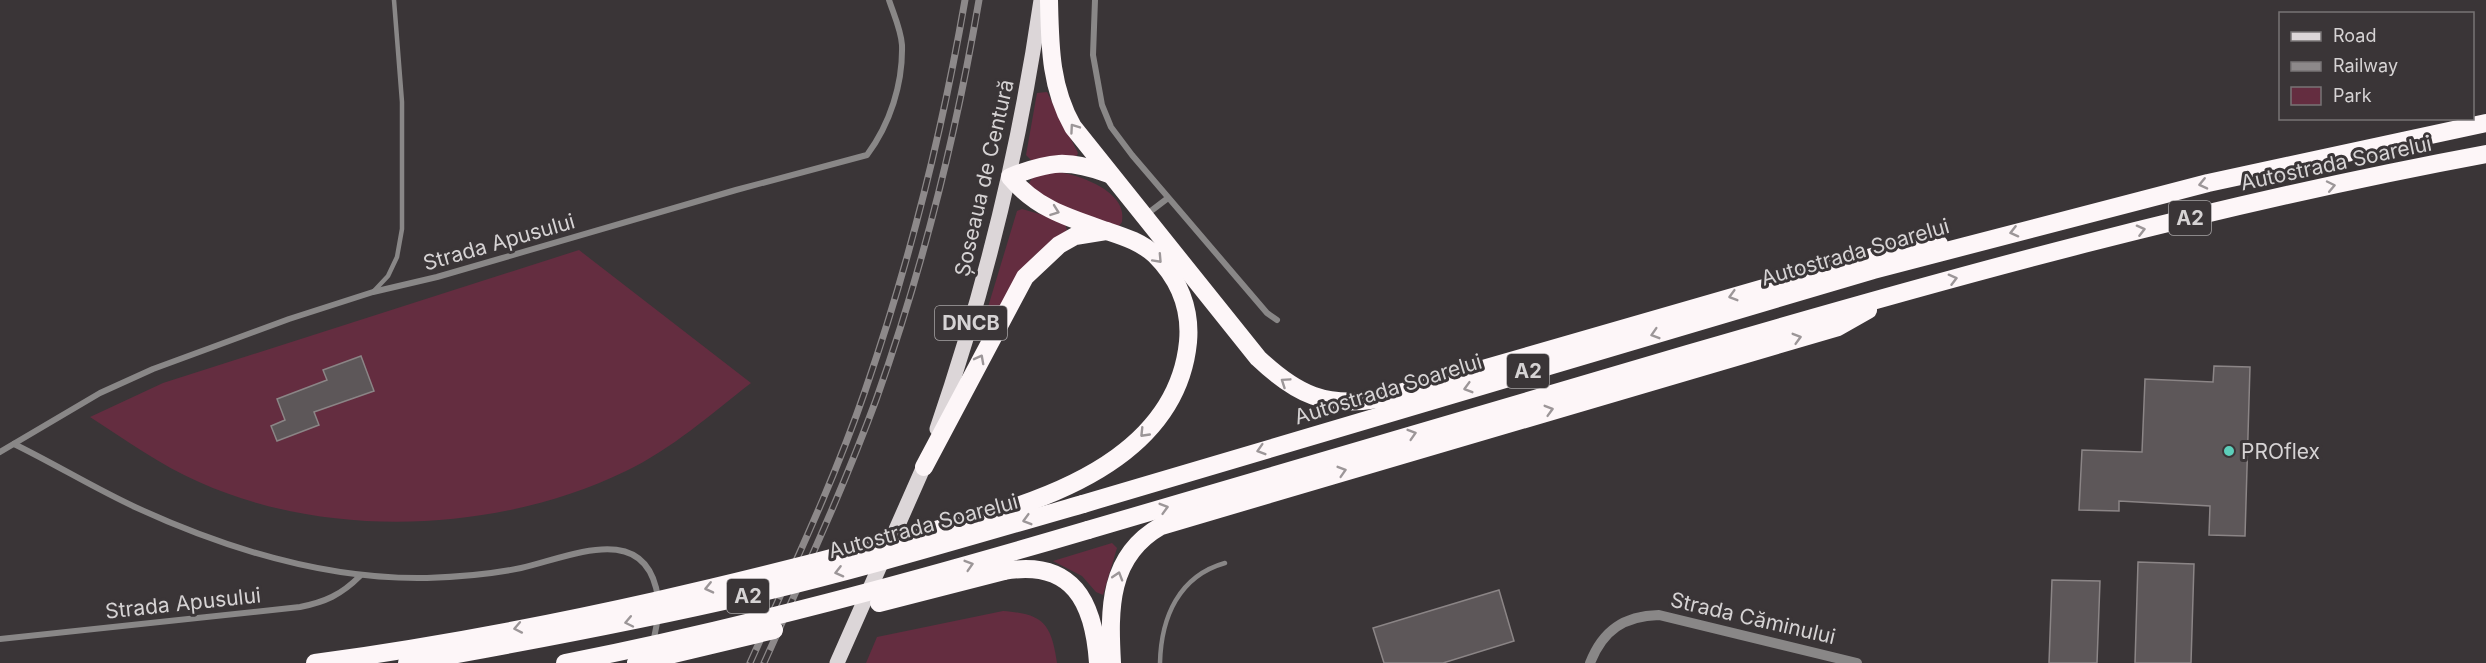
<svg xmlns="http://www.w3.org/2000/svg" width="2486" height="663" viewBox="0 0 2486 663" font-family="Inter,sans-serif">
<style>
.green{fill:#642d40}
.building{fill:#5d5759;stroke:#8b8586;stroke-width:1.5}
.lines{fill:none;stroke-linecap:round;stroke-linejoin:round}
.service{stroke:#898787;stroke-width:4.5}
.minor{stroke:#898787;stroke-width:6}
.tertiary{stroke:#898787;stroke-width:10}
.primary{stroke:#dcd6d8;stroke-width:15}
.motorway{stroke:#fdf6f8;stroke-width:18}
.rail-casing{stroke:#8d898a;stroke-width:7}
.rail{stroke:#3a3537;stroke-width:4.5;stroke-dasharray:14;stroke-linecap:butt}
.motorway-bridge{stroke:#fdf6f8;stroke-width:18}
.oneway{stroke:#9c9698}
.poi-dot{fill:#5cceba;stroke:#3a3537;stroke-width:2}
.labels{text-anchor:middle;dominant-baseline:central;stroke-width:6;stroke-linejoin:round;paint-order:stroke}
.shield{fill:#3a3537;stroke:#a7a4a5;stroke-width:1.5}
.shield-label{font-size:20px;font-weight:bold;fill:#d6d3d4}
.street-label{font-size:21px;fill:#d6d3d4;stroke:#3a3537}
.poi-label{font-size:21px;fill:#d6d3d4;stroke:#3a3537;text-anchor:start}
</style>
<rect width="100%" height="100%" fill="#3a3537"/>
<g class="green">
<polygon points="1047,92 1078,153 1075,160 1031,160 1026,155 1037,93"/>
<path d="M 1059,172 C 1082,176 1128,192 1122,222 L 1119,226 L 1045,202 L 1029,184 C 1033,171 1047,173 1059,172 Z"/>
<polygon points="1022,209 1064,221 1067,230 1035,255 1023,269 993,323 990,323 985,317 1017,211"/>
<path d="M 579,250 L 751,383 C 711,414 672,449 626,471 C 499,533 328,540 199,482 C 160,465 126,440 90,417 L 163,383 Z"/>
<polygon points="1112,543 1117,548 1103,595 1096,592 1082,576 1053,561"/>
<path d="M 1003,611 C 1044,614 1051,624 1057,663 L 866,663 L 877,637 Z"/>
</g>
<g class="building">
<polygon points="361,356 374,391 314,412 319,425 277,441 271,426 285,420 277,399 327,380 323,370"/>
<polygon points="2214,366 2250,367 2245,536 2209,535 2210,506 2119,501 2119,511 2079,510 2082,450 2142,452 2145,379 2213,382"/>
<polygon points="2138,562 2194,564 2191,663 2135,663"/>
<polygon points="2052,580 2100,581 2097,663 2049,663"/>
<polygon points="1499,590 1514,641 1443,663 1384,663 1373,628"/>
</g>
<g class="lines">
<g class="service">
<polyline points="373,292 388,276 397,257 402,229 402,102 394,0"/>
<path d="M 1160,663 C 1161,617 1179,576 1225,563"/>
</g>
<g class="minor">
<polyline points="1095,0 1093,55 1102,105 1111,127 1132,155 1267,313 1277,320"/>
<polyline points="1147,214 1168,198"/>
<path d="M 14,444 C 55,464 94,488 135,507 C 226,549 326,580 427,578 C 457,577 492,574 521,568 C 570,557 647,519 658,598"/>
<path d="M 0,452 L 100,393 L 153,369 L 289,319 L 373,292 L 437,277 L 736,190 L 867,155 C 890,124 903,84 902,45 C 901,30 894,15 889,0"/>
<path d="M 0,639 L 300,607 C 325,602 341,595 360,576"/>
<polyline points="653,643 658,618"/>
</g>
<path class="tertiary" d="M 1590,663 C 1603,630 1624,616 1659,615 L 1857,663"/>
<g class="primary">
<path d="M 937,429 C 985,289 1020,146 1041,0"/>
<polyline points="837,663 928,457"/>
</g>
<g class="motorway">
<path d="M 1049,0 C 1050,45 1050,87 1073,127 L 1258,358 C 1297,395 1326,408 1379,399 L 1910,246 L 1939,244"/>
<polyline points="924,467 1025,277 1059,245 1075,236 1106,231"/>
<polyline points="1083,504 1873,270 2208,183 2486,123"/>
<path d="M 989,515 C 1075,490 1178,444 1188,342 C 1191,309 1179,279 1155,255 C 1141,242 1125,237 1107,231 C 1069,218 1037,209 1010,177 C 1050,161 1068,159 1109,174"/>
<path d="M 1088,530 C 1288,471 1488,412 1688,354 C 1951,277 2216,204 2486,154"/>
<path d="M 1004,571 C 1073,559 1094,602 1098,663"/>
<path d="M 1112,663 C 1109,609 1108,556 1161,526 L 1838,327 L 1868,310"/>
</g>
<g class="rail-casing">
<g id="rail">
<path d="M 750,663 C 790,573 833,484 865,391 C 909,264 942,133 965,0"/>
<path d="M 764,663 C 803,576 843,489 876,400 C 922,271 956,135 979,0"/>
</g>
</g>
<use href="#rail" class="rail"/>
<g class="motorway-bridge">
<polyline points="879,603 1004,571"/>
<path d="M 315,663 C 543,632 768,578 989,515"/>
<path d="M 407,663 C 520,643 633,622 746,596 C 859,570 971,536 1083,504"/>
<path d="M 565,663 C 742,628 915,581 1088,530"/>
<polyline points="636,663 774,630"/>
</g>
</g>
<defs><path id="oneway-chevron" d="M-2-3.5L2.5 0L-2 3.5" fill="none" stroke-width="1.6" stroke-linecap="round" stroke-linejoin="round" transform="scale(1.5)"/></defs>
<g class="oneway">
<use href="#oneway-chevron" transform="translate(1074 128) rotate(-125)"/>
<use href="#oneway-chevron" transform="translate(2203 184) rotate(167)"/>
<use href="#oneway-chevron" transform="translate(2331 186) rotate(-12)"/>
<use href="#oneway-chevron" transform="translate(1055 211) rotate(20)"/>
<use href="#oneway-chevron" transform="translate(2141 230) rotate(-14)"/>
<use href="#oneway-chevron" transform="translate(2014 232) rotate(166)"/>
<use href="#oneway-chevron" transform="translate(1158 259) rotate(47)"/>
<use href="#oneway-chevron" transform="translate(1953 279) rotate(-15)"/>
<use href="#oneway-chevron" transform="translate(1733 296) rotate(164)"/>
<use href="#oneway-chevron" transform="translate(1655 334) rotate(163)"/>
<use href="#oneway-chevron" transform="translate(1797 338) rotate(-16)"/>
<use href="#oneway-chevron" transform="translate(980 359) rotate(-62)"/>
<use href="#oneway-chevron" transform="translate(1285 382) rotate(-146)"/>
<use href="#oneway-chevron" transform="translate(1468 388) rotate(164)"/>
<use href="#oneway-chevron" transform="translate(1549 410) rotate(-16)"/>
<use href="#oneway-chevron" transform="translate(1144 433) rotate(134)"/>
<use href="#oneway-chevron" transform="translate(1412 434) rotate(-17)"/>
<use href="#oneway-chevron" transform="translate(1261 450) rotate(163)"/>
<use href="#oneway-chevron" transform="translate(1342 471) rotate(-17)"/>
<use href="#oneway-chevron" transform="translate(1164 508) rotate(-16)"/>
<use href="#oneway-chevron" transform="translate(1027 520) rotate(164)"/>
<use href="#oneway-chevron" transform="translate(969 565) rotate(-17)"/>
<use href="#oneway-chevron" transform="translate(839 572) rotate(166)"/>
<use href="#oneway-chevron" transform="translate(1118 576) rotate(-73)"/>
<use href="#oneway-chevron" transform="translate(709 588) rotate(167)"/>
<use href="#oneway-chevron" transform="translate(629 622) rotate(168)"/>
<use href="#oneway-chevron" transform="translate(518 628) rotate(169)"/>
</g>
<circle class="poi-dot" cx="2229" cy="451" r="6"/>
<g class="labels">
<g class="shield">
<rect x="2169" y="201" width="42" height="34" rx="4.5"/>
<rect x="935" y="306" width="72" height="34" rx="4.5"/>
<rect x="1507" y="354" width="42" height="34" rx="4.5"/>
<rect x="727" y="579" width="42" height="34" rx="4.5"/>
</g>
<g class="shield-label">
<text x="2190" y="218">A2</text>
<text x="971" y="323">DNCB</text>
<text x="1528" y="371">A2</text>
<text x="748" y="596">A2</text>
</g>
<g class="street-label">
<text transform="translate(2336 163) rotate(-12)">Autostrada Soarelui</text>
<text transform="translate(984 178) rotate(-77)">Șoseaua de Centură</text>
<text transform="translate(499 242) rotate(-16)">Strada Apusului</text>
<text transform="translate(1855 252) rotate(-16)">Autostrada Soarelui</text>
<text transform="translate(1388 389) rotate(-17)">Autostrada Soarelui</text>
<text transform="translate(923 526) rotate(-15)">Autostrada Soarelui</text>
<text transform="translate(183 603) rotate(-6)">Strada Apusului</text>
<text transform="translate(1753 618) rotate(13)">Strada Căminului</text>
</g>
<g class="poi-label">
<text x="2241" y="451">PROflex</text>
</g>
</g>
<rect x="2279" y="12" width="195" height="108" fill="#3a3537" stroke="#787476" stroke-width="1.5"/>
<rect x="2291" y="32" width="30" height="9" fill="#dcd6d8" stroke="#787476" stroke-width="1.5"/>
<text x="2333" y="42" font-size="18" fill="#d6d3d4">Road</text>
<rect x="2291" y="62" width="30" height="9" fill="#8d898a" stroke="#787476" stroke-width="1.5"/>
<text x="2333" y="72" font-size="18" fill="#d6d3d4">Railway</text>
<rect x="2291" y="87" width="30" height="18" fill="#642d40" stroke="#787476" stroke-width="1.5"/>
<text x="2333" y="102" font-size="18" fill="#d6d3d4">Park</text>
</svg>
